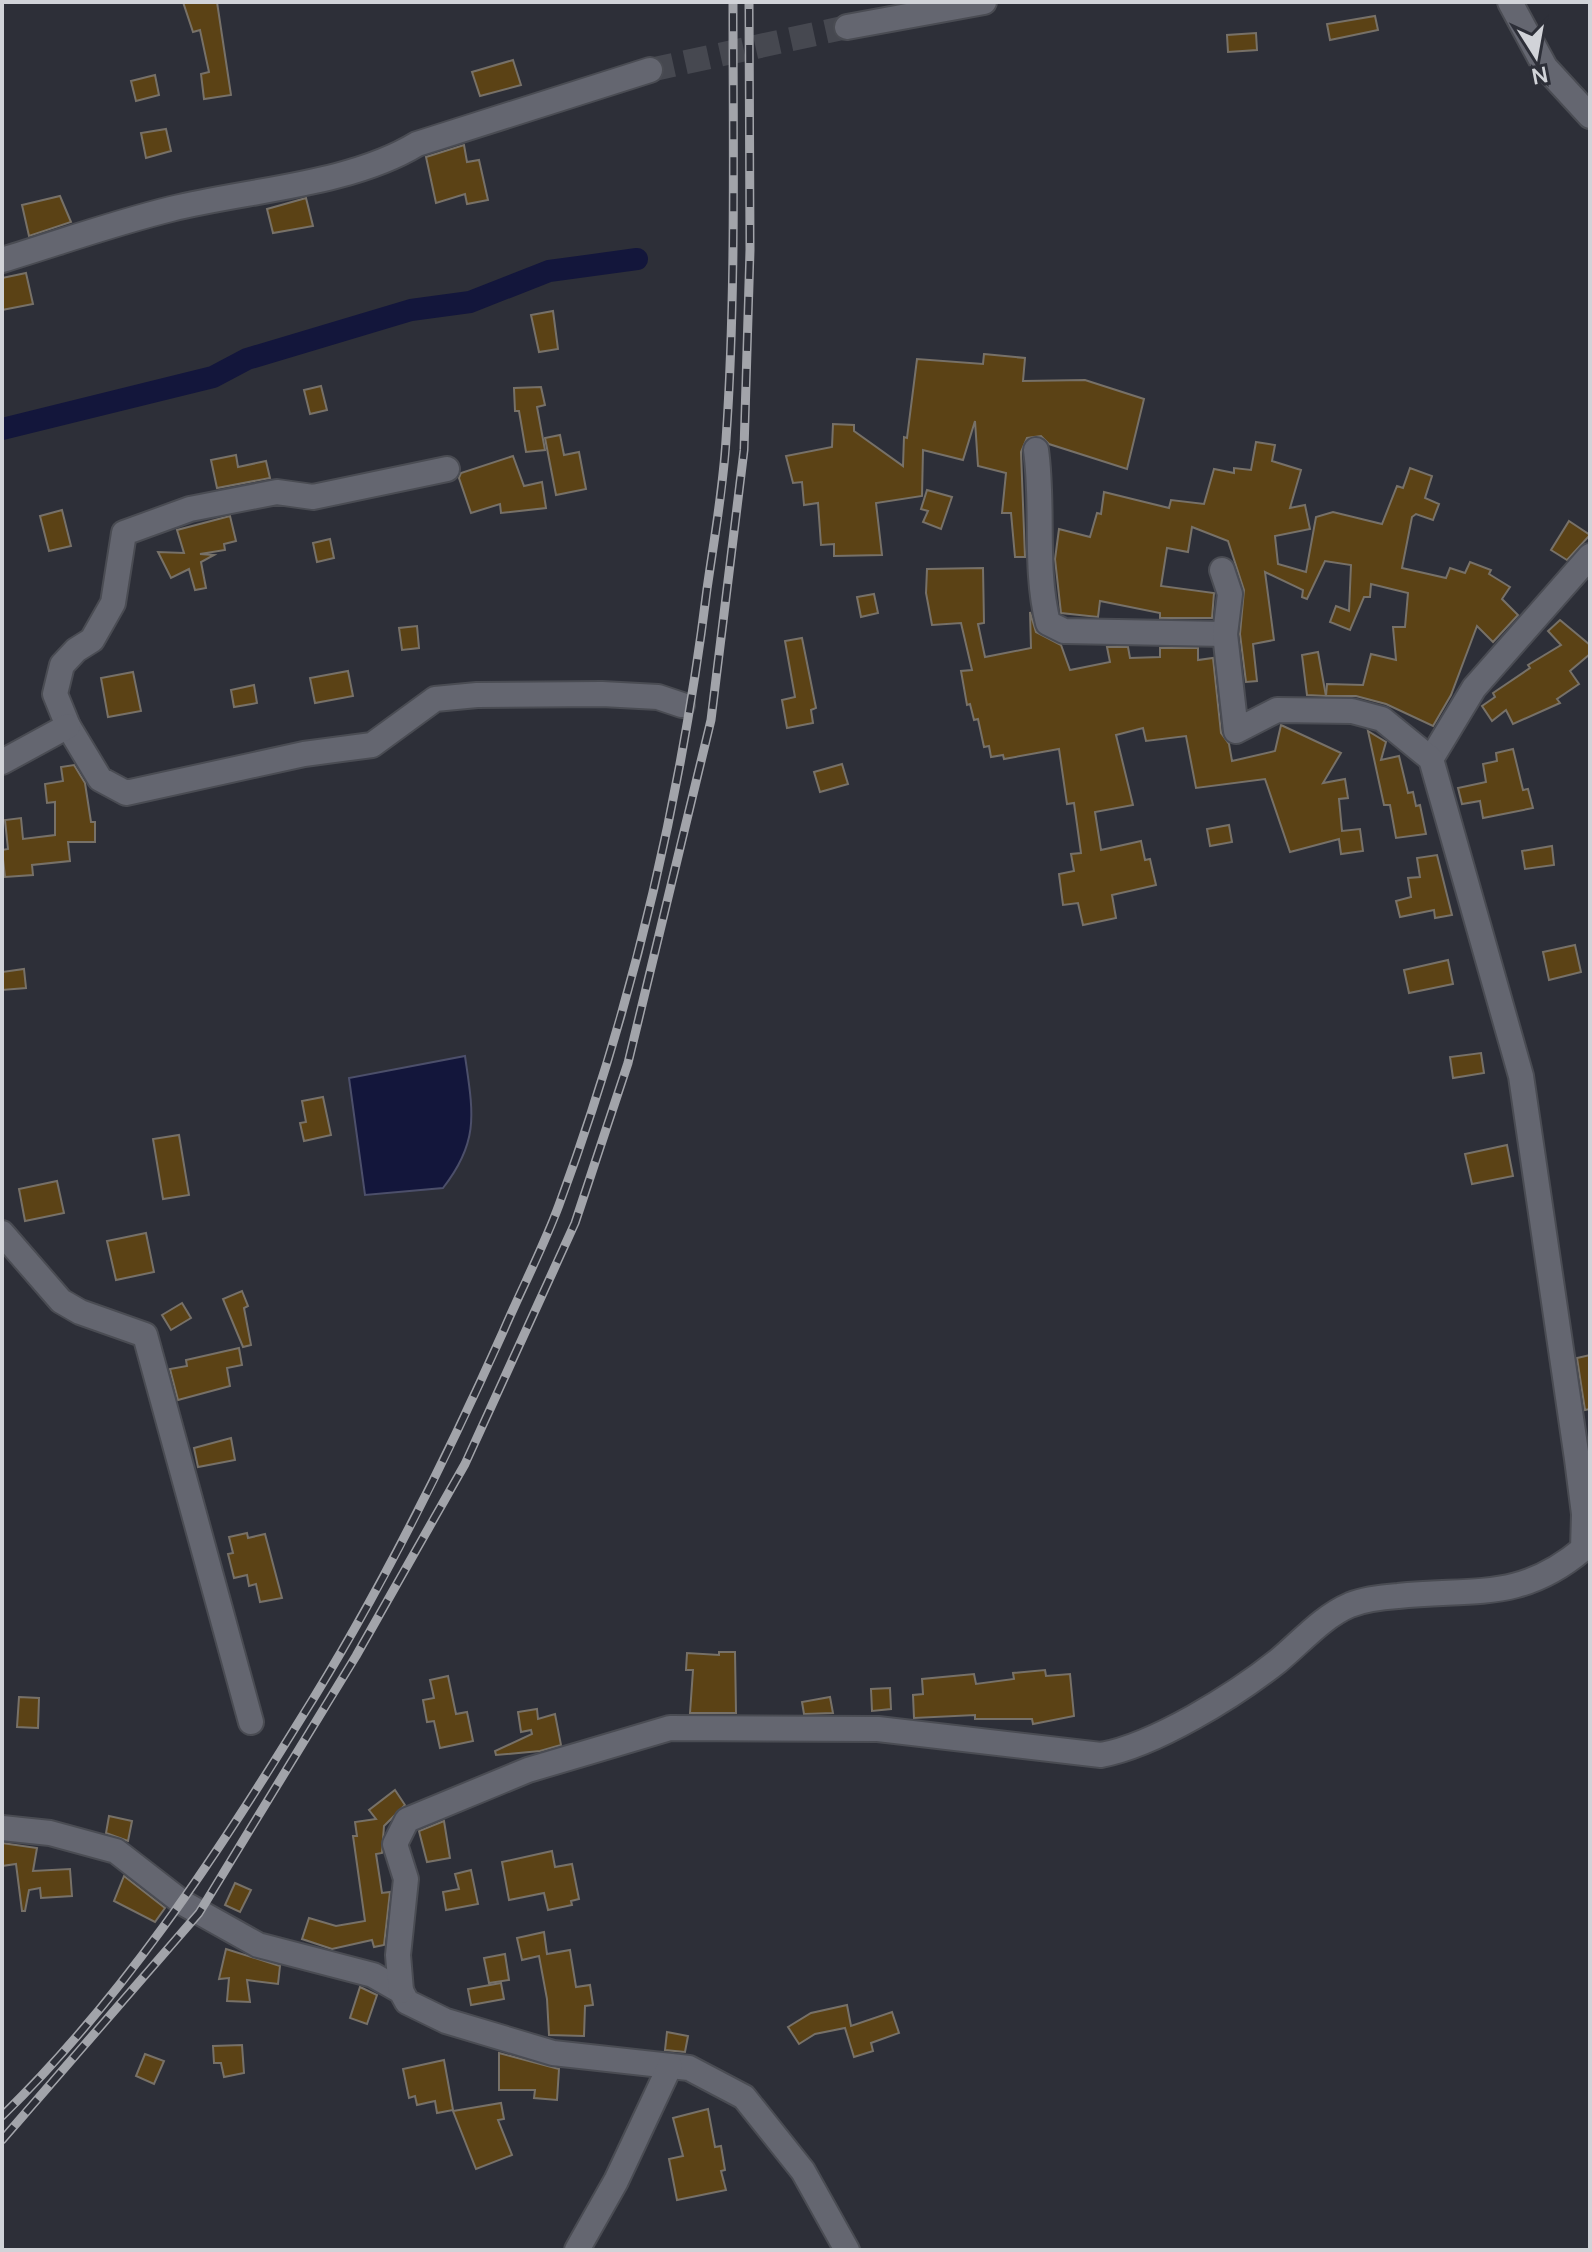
<svg xmlns="http://www.w3.org/2000/svg" width="1592" height="2252" viewBox="0 0 1592 2252" font-family="Manrope,sans-serif">
<style>
.water{fill:#13163b;stroke:#4c4f6a;stroke-width:2}
.lines{fill:none;stroke-linecap:round;stroke-linejoin:round}
.canal{stroke:#13163b;stroke-width:22}
.building{fill:#5b4215;stroke:#777168;stroke-width:2}
.minor-tunnel{stroke:#464850;stroke-width:24;stroke-dasharray:24 12;stroke-linecap:butt}
.minor-casing{stroke:#4a4c53;stroke-width:28}
.minor{stroke:#646670;stroke-width:24}
.rail-casing{stroke:#a2a4aa;stroke-width:9}
.rail{stroke:#2d2f38;stroke-width:6;stroke-dasharray:18;stroke-linecap:butt}
</style>
<rect width="100%" height="100%" fill="#2d2f38"/>
<path class="water" d="M 465,1056 C 473,1112 480,1141 443,1188 L 365,1195 L 349,1078 Z"/>
<g class="lines">
<polyline class="canal" points="2,429 213,377 247,359 411,310 470,302 549,271 637,259"/>
</g>
<g class="building">
<polygon points="183,2 217,2 231,95 204,99 201,74 209,72 200,30 193,32"/>
<polygon points="1375,16 1378,30 1330,40 1327,24"/>
<polygon points="1256,33 1257,50 1228,52 1227,35"/>
<polygon points="513,60 521,85 480,96 472,72"/>
<polygon points="155,75 159,95 136,101 131,81"/>
<polygon points="166,129 171,151 146,158 141,133"/>
<polygon points="464,145 467,162 479,160 488,200 467,204 465,194 436,203 426,157"/>
<polygon points="60,196 71,222 29,236 22,205"/>
<polygon points="306,198 313,226 273,233 267,209"/>
<polygon points="26,273 33,304 2,310 2,278"/>
<polygon points="553,311 558,349 539,352 531,315"/>
<polygon points="984,354 1025,358 1023,381 1085,380 1144,399 1127,469 1049,444 1041,436 1027,438 1021,452 1025,557 1015,557 1011,513 1002,513 1006,473 978,466 975,421 963,460 923,450 922,496 876,503 882,555 834,556 834,544 821,545 818,503 804,505 802,482 793,483 786,456 832,447 833,424 854,425 854,431 903,466 904,437 907,438 917,359 983,364"/>
<polygon points="321,386 327,410 310,414 304,390"/>
<polygon points="541,387 545,405 537,407 545,450 526,452 519,411 515,411 514,388"/>
<polygon points="560,435 564,455 579,452 586,489 556,495 545,438"/>
<polygon points="1256,442 1275,445 1272,461 1301,470 1290,508 1305,505 1310,529 1275,536 1278,564 1306,572 1316,517 1333,512 1382,524 1397,486 1403,488 1410,468 1432,476 1425,498 1439,504 1433,520 1416,514 1412,517 1402,568 1446,578 1450,568 1465,573 1470,562 1491,570 1489,574 1510,587 1502,599 1518,615 1493,642 1477,626 1451,695 1433,726 1386,704 1356,696 1326,696 1327,684 1363,685 1371,654 1396,660 1393,627 1405,627 1408,593 1371,584 1370,597 1364,597 1350,630 1330,622 1336,606 1349,611 1351,565 1325,561 1307,599 1302,597 1303,590 1265,572 1274,640 1253,644 1257,681 1246,682 1240,634 1244,590 1228,541 1192,527 1188,552 1167,548 1161,586 1214,593 1212,618 1160,618 1160,613 1100,601 1098,617 1061,613 1055,559 1059,529 1090,537 1097,513 1101,514 1104,492 1169,508 1171,500 1204,504 1214,469 1234,473 1234,468 1251,470"/>
<polygon points="236,455 238,467 266,461 270,478 217,488 211,460"/>
<polygon points="513,456 524,486 542,482 546,508 501,513 500,504 471,513 459,478 461,473"/>
<polygon points="927,490 952,497 941,529 923,522 928,511 921,509"/>
<polygon points="62,510 71,546 49,551 40,516"/>
<polygon points="230,516 236,541 224,544 225,550 200,554 214,555 201,562 206,588 195,590 189,569 171,578 158,552 184,553 177,530"/>
<polygon points="1569,521 1590,535 1567,560 1551,550"/>
<polygon points="330,539 334,558 317,562 313,543"/>
<polygon points="983,568 984,623 978,624 985,657 1031,648 1030,612 1036,632 1061,645 1070,670 1110,662 1107,647 1128,647 1130,658 1160,657 1160,648 1198,648 1198,660 1213,658 1221,733 1229,744 1232,761 1275,751 1281,725 1341,753 1323,783 1345,779 1348,798 1339,799 1342,831 1360,829 1363,851 1341,854 1339,839 1290,852 1265,779 1196,788 1186,736 1146,741 1143,728 1116,735 1133,805 1095,812 1101,850 1141,841 1145,860 1150,859 1156,885 1112,895 1116,918 1083,925 1078,903 1063,905 1059,874 1074,871 1071,854 1081,853 1074,803 1067,804 1059,749 1004,759 1003,755 991,757 989,746 984,747 978,719 974,720 970,704 967,705 961,671 972,670 961,623 932,625 926,593 927,569"/>
<polygon points="874,594 878,613 861,617 857,597"/>
<polygon points="1560,620 1590,645 1590,654 1570,671 1579,684 1557,699 1560,703 1513,724 1506,710 1492,721 1482,706 1495,697 1493,693 1530,668 1528,665 1561,645 1548,631"/>
<polygon points="417,626 419,648 402,650 399,628"/>
<polygon points="802,638 816,708 811,710 813,723 787,728 782,700 795,697 785,641"/>
<polygon points="1318,652 1326,696 1307,695 1302,655"/>
<polygon points="348,671 353,696 315,703 310,678"/>
<polygon points="133,672 141,711 108,717 101,678"/>
<polygon points="254,685 257,703 234,707 231,690"/>
<polygon points="1368,731 1386,742 1381,760 1399,756 1408,793 1413,792 1416,806 1420,805 1426,834 1396,838 1390,805 1384,805"/>
<polygon points="1513,749 1523,790 1528,789 1533,808 1483,818 1480,801 1462,804 1458,788 1486,782 1483,764 1497,761 1496,753"/>
<polygon points="842,764 848,784 820,792 814,772"/>
<polygon points="74,765 85,783 91,822 95,822 95,842 68,842 70,861 32,865 33,875 5,877 2,850 8,849 5,820 21,818 23,839 55,835 55,802 47,803 45,784 63,781 61,767"/>
<polygon points="1229,825 1232,842 1210,846 1207,829"/>
<polygon points="1552,846 1554,865 1525,869 1522,851"/>
<polygon points="1437,855 1452,915 1435,918 1434,910 1400,917 1396,901 1411,897 1408,878 1420,877 1417,858"/>
<polygon points="1575,945 1581,972 1549,980 1543,952"/>
<polygon points="1448,960 1453,984 1409,993 1404,970"/>
<polygon points="24,969 26,988 2,990 2,972"/>
<polygon points="1481,1053 1484,1073 1453,1078 1450,1057"/>
<polygon points="323,1097 331,1135 304,1141 300,1123 306,1122 302,1101"/>
<polygon points="179,1135 189,1195 163,1199 153,1139"/>
<polygon points="1507,1145 1513,1176 1472,1184 1465,1154"/>
<polygon points="57,1181 64,1213 25,1221 19,1189"/>
<polygon points="146,1233 154,1272 116,1280 107,1241"/>
<polygon points="242,1291 248,1306 244,1308 251,1345 243,1347 223,1299"/>
<polygon points="182,1303 191,1318 171,1330 162,1315"/>
<polygon points="239,1348 242,1365 227,1368 230,1386 178,1400 170,1369 187,1366 186,1360"/>
<polygon points="1590,1355 1590,1409 1585,1410 1577,1358"/>
<polygon points="231,1438 235,1460 198,1467 194,1448"/>
<polygon points="247,1533 248,1538 265,1534 282,1598 260,1602 256,1584 249,1586 247,1575 234,1578 228,1554 233,1553 229,1537"/>
<polygon points="719,1652 735,1652 736,1713 690,1713 693,1670 686,1670 687,1653 719,1655"/>
<polygon points="1045,1670 1046,1676 1070,1674 1074,1716 1033,1724 1032,1719 975,1719 975,1715 914,1718 913,1695 923,1694 922,1679 974,1674 976,1684 1014,1679 1013,1673"/>
<polygon points="448,1676 456,1714 467,1712 473,1741 440,1748 434,1721 427,1722 423,1700 434,1698 430,1680"/>
<polygon points="890,1688 891,1709 872,1711 871,1689"/>
<polygon points="19,1697 39,1698 38,1728 17,1727"/>
<polygon points="830,1697 833,1713 804,1714 802,1702"/>
<polygon points="537,1709 538,1719 555,1714 561,1745 540,1751 496,1755 495,1751 532,1734 531,1730 521,1732 518,1712"/>
<polygon points="395,1790 405,1805 384,1826 382,1853 376,1854 382,1893 390,1892 384,1945 374,1947 372,1940 332,1949 302,1939 309,1918 336,1926 365,1921 353,1836 357,1836 355,1822 376,1819 369,1810"/>
<polygon points="109,1816 132,1821 128,1841 106,1833"/>
<polygon points="444,1821 450,1858 427,1862 419,1831"/>
<polygon points="2,1843 37,1848 33,1871 70,1869 72,1896 41,1898 40,1888 29,1890 25,1911 22,1911 16,1864 2,1866"/>
<polygon points="552,1851 555,1867 572,1864 579,1899 571,1901 572,1905 548,1910 544,1893 509,1900 502,1862"/>
<polygon points="471,1870 478,1904 446,1910 443,1892 459,1889 455,1874"/>
<polygon points="124,1876 165,1908 155,1922 114,1901"/>
<polygon points="235,1883 251,1890 240,1912 225,1905"/>
<polygon points="544,1932 547,1954 570,1950 576,1987 590,1985 593,2005 585,2006 584,2036 549,2035 547,1999 539,1956 522,1960 517,1938"/>
<polygon points="226,1949 280,1966 278,1984 247,1980 250,2002 227,2001 229,1978 219,1979"/>
<polygon points="505,1954 509,1980 489,1983 484,1958"/>
<polygon points="501,1983 504,1999 471,2005 468,1989"/>
<polygon points="360,1987 377,1995 367,2024 350,2018"/>
<polygon points="847,2005 851,2026 892,2012 899,2033 871,2043 873,2051 854,2057 845,2028 815,2034 799,2044 788,2027 811,2013"/>
<polygon points="667,2032 688,2036 685,2052 665,2050"/>
<polygon points="242,2045 244,2073 224,2077 221,2063 214,2063 213,2046"/>
<polygon points="499,2053 559,2069 557,2100 534,2098 535,2090 499,2090"/>
<polygon points="145,2054 164,2061 154,2084 136,2076"/>
<polygon points="444,2060 453,2110 437,2113 435,2101 417,2105 415,2096 409,2098 403,2069"/>
<polygon points="501,2103 504,2119 498,2120 512,2155 476,2169 453,2111"/>
<polygon points="708,2109 715,2147 721,2146 725,2170 721,2171 726,2190 677,2200 669,2159 683,2156 673,2118"/>
</g>
<g class="lines">
<polyline class="minor-tunnel" points="650,70 847,27"/>
<g class="minor-casing">
<g id="minor">
<polyline points="1510,2 1545,67 1590,116"/>
<polyline points="847,27 984,2"/>
<path d="M 2,260 C 58,243 114,223 171,209 C 247,190 350,185 417,144 L 650,70"/>
<path d="M 1036,450 C 1044,507 1034,568 1048,623 L 1064,631 L 1225,634"/>
<polyline points="447,469 313,497 277,492 190,509 124,533 113,603 92,640 76,650 62,665 55,694 68,726 100,779 126,793 304,754 372,745 435,699 477,695 602,694 658,697 682,705"/>
<polyline points="1431,759 1474,688 1590,556"/>
<polyline points="2,762 68,726"/>
<polyline points="2,1233 61,1301 80,1312 145,1335 251,1722"/>
<polyline points="2,1828 50,1833 116,1851 183,1903 258,1945 373,1975 401,1991 407,2002 446,2021 553,2053 689,2068 744,2097 803,2171 847,2250"/>
<path d="M 401,1991 L 398,1955 L 406,1879 L 395,1844 L 407,1820 L 528,1770 L 670,1728 L 878,1729 L 1101,1755 C 1155,1745 1234,1696 1278,1661 C 1301,1642 1322,1617 1350,1605 C 1365,1599 1383,1597 1398,1596 C 1473,1588 1520,1602 1583,1549 L 1584,1514 L 1577,1459 L 1521,1076 L 1431,759 L 1382,719 L 1352,711 L 1277,710 L 1236,731 L 1225,634 L 1230,594 L 1222,570"/>
<polyline points="577,2250 616,2181 670,2066"/>
</g>
</g>
<use href="#minor" class="minor"/>
<g class="rail-casing">
<g id="rail">
<path d="M 2,2116 C 121,2000 213,1861 300,1720 C 378,1596 443,1466 503,1332 C 521,1290 543,1248 559,1205 C 632,1008 681,798 707,589 C 714,540 723,490 726,440 C 736,295 733,148 733,2"/>
<polyline points="2,2140 199,1913 356,1656 465,1464 575,1223 628,1063 711,720 744,450 750,250 749,2"/>
</g>
</g>
<use href="#rail" class="rail"/>
</g>
<rect width="1592" height="2252" fill="none" stroke="#d1d3d8" stroke-width="8"/>
<g transform="translate(1536 56) rotate(169)" stroke="#2d2f38" stroke-width="6" paint-order="stroke">
<path d="M0-6L14 30L0 20L-14 30Z" fill="#d1d3d8"/>
<text y="-12" font-size="22" font-weight="bold" text-anchor="middle" fill="#d1d3d8">N</text>
</g>
</svg>
